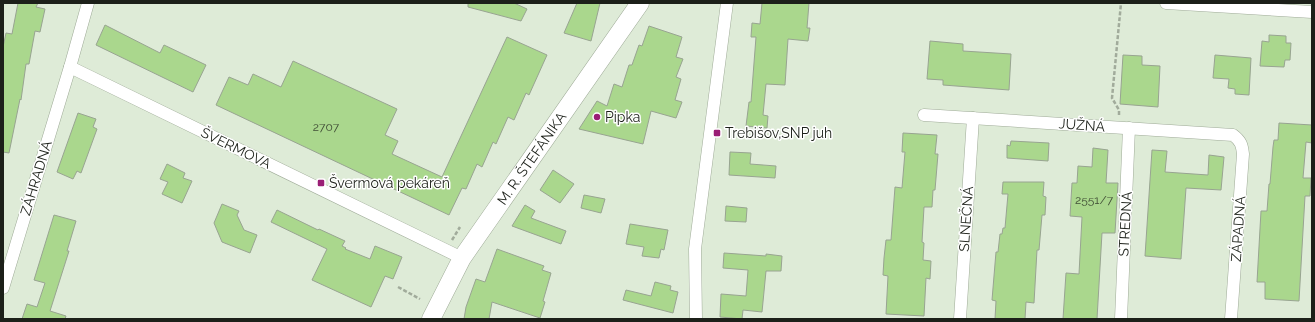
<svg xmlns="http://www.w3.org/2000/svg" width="1315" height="322" viewBox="0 0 1315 322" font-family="Raleway,sans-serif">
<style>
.building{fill:#aad78d;stroke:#98a491}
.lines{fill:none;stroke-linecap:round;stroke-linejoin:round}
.street-casing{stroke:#9fab98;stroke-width:13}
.secondary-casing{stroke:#9fab98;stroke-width:19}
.path{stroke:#a1ab9b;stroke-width:2.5;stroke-dasharray:4 2;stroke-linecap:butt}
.street{stroke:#fff;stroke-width:12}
.secondary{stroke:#fff;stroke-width:18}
.poi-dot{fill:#9a1e75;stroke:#fff;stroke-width:1.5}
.labels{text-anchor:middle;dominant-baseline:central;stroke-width:3;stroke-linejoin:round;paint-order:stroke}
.number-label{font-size:12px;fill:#404e36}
.poi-label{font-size:14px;fill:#1c2019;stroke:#fff;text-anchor:start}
.street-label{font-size:14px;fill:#1c2019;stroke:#fff}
</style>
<rect width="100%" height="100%" fill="#deebd7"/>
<g class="building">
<polygon points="18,3 38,3 36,7 45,9 40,32 35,31 29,64 26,64 21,100 20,99 9,153 3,152 3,47 6,33 12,34"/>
<polygon points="468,3 514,3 527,9 521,21 468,7"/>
<polygon points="577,3 600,3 591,41 564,33"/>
<polygon points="762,3 809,3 807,28 810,28 808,41 788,39 785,85 766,84 763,115 768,116 767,128 746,126 749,102 751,102 756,37 751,37 752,23 760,24"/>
<polygon points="105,25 160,53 164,45 206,65 193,92 96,45"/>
<polygon points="649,26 682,37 676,57 683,59 676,77 681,79 675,100 682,102 676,118 651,111 643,144 579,129 597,101 607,106 614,84 622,87 629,65 632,65 639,45 642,46"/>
<polygon points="1269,35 1286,36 1286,43 1291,43 1290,60 1285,60 1284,67 1260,66 1262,41 1269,42"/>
<polygon points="507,37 547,55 529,95 526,93 514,120 508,117 496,144 493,142 482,167 477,164 466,189 462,188 449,215 216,105 229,77 248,85 253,74 281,87 293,61 397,109 385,135 398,141 392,154 442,177"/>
<polygon points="930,41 963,44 963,51 1011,54 1009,90 943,85 943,80 927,79"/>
<polygon points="1123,55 1142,56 1142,65 1160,66 1158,107 1120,104"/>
<polygon points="1215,55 1251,58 1249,95 1235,94 1235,89 1228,88 1229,79 1213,78"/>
<polygon points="78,113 96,119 93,127 97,129 81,173 77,171 73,179 57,172"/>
<polygon points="1279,123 1312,125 1312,143 1306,142 1303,178 1311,178 1310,196 1305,196 1299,301 1265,299 1265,282 1257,282 1261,211 1267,211 1269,184 1270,184 1273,147 1274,140 1278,140"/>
<polygon points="903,133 937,135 935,154 938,154 935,190 933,190 932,207 924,207 922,242 924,243 923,260 931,261 930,279 926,278 924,316 886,314 888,276 883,275 884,258 886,240 891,240 895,187 902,188 905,152 902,152"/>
<polygon points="1011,141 1049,143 1048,161 1007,158 1007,145 1010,146"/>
<polygon points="1093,148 1108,150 1106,183 1118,183 1115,233 1102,233 1097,319 1063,319 1066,273 1079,274 1082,217 1070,216 1072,183 1077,183 1078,166 1092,167"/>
<polygon points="1152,150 1167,151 1165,172 1208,175 1209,155 1224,157 1221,190 1186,188 1181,259 1145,256"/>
<polygon points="730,152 751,153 750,164 776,166 775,178 729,175"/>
<polygon points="167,164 185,173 183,178 192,181 182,203 162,194 168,182 160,179"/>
<polygon points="553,170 574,184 560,203 540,190"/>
<polygon points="1003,182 1044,182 1043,196 1046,197 1045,215 1042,215 1039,250 1037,250 1034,303 1026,302 1025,319 995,319 996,301 992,300 996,252 998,252 1000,234 1002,234 1003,228 1005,228 1008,194 1002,194"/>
<polygon points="584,195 605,199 601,213 581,208"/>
<polygon points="222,204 239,211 237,215 244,230 257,235 250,253 222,242 214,223"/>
<polygon points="525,205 535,211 531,218 566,231 561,244 512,226"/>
<polygon points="726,206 747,208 746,222 725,221"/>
<polygon points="277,210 318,230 319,229 345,241 342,246 346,248 345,249 370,259 375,246 402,257 393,279 385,276 371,307 312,280 327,249 271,222"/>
<polygon points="54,215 76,221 67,251 69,251 50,311 66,316 65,319 22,319 27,304 37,307 45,283 34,280"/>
<polygon points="630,224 668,230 664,250 661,249 659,258 642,256 644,247 626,244"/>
<polygon points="497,249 544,266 542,270 551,273 543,301 545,302 540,318 492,302 489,319 464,319 466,307 476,279 485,282"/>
<polygon points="724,253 766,256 766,254 782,256 781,271 766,271 762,312 743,310 742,319 720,317 721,294 746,296 748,270 723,268"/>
<polygon points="655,282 671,286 670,290 678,292 673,313 623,300 626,290 651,296"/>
</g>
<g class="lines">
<g class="street-casing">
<g id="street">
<polyline points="88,3 70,67 462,258"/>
<polyline points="1166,3 1312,12"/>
<path d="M 924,115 L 1233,135 C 1241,141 1242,145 1243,154 L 1231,319"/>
<polyline points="3,288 70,67"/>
<polyline points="696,319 695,249 727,3"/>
<polyline points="960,319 973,118"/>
<polyline points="1121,319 1129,128"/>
</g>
</g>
<g class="secondary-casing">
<g id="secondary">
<path id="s1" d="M 431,319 L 462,258 L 640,3"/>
</g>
</g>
<g class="path">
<polyline points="1119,115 1119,110 1112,98 1121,3"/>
<polyline points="452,240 460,227"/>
<polyline points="398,287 420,299"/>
</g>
<use href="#street" class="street"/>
<use href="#secondary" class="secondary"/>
</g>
<g class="poi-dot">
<circle cx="597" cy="117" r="4"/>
<rect x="713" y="129" width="8" height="8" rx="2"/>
<rect x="317" y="179" width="8" height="8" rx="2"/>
</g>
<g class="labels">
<g class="number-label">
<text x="326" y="127">2707</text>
<text x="1094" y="200">2551/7</text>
</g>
<g class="poi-label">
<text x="605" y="117">Pipka</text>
<text x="725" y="133">Trebišov,SNP juh</text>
<text x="329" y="183">Švermová pekáreň</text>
</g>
<g class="street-label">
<text transform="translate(1082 125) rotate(4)">JUŽNÁ</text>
<text transform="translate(236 148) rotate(26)">ŠVERMOVA</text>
<text stroke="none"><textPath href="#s1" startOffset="190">M. R. ŠTEFÁNIKA</textPath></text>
<text transform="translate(36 178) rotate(-73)">ZÁHRADNÁ</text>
<text transform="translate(966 219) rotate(-86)">SLNEČNÁ</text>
<text transform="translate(1125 224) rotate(-87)">STREDNÁ</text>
<text transform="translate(1238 229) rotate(-86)">ZÁPADNÁ</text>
</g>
</g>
<rect width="1315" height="322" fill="none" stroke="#1c2019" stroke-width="8"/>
</svg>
